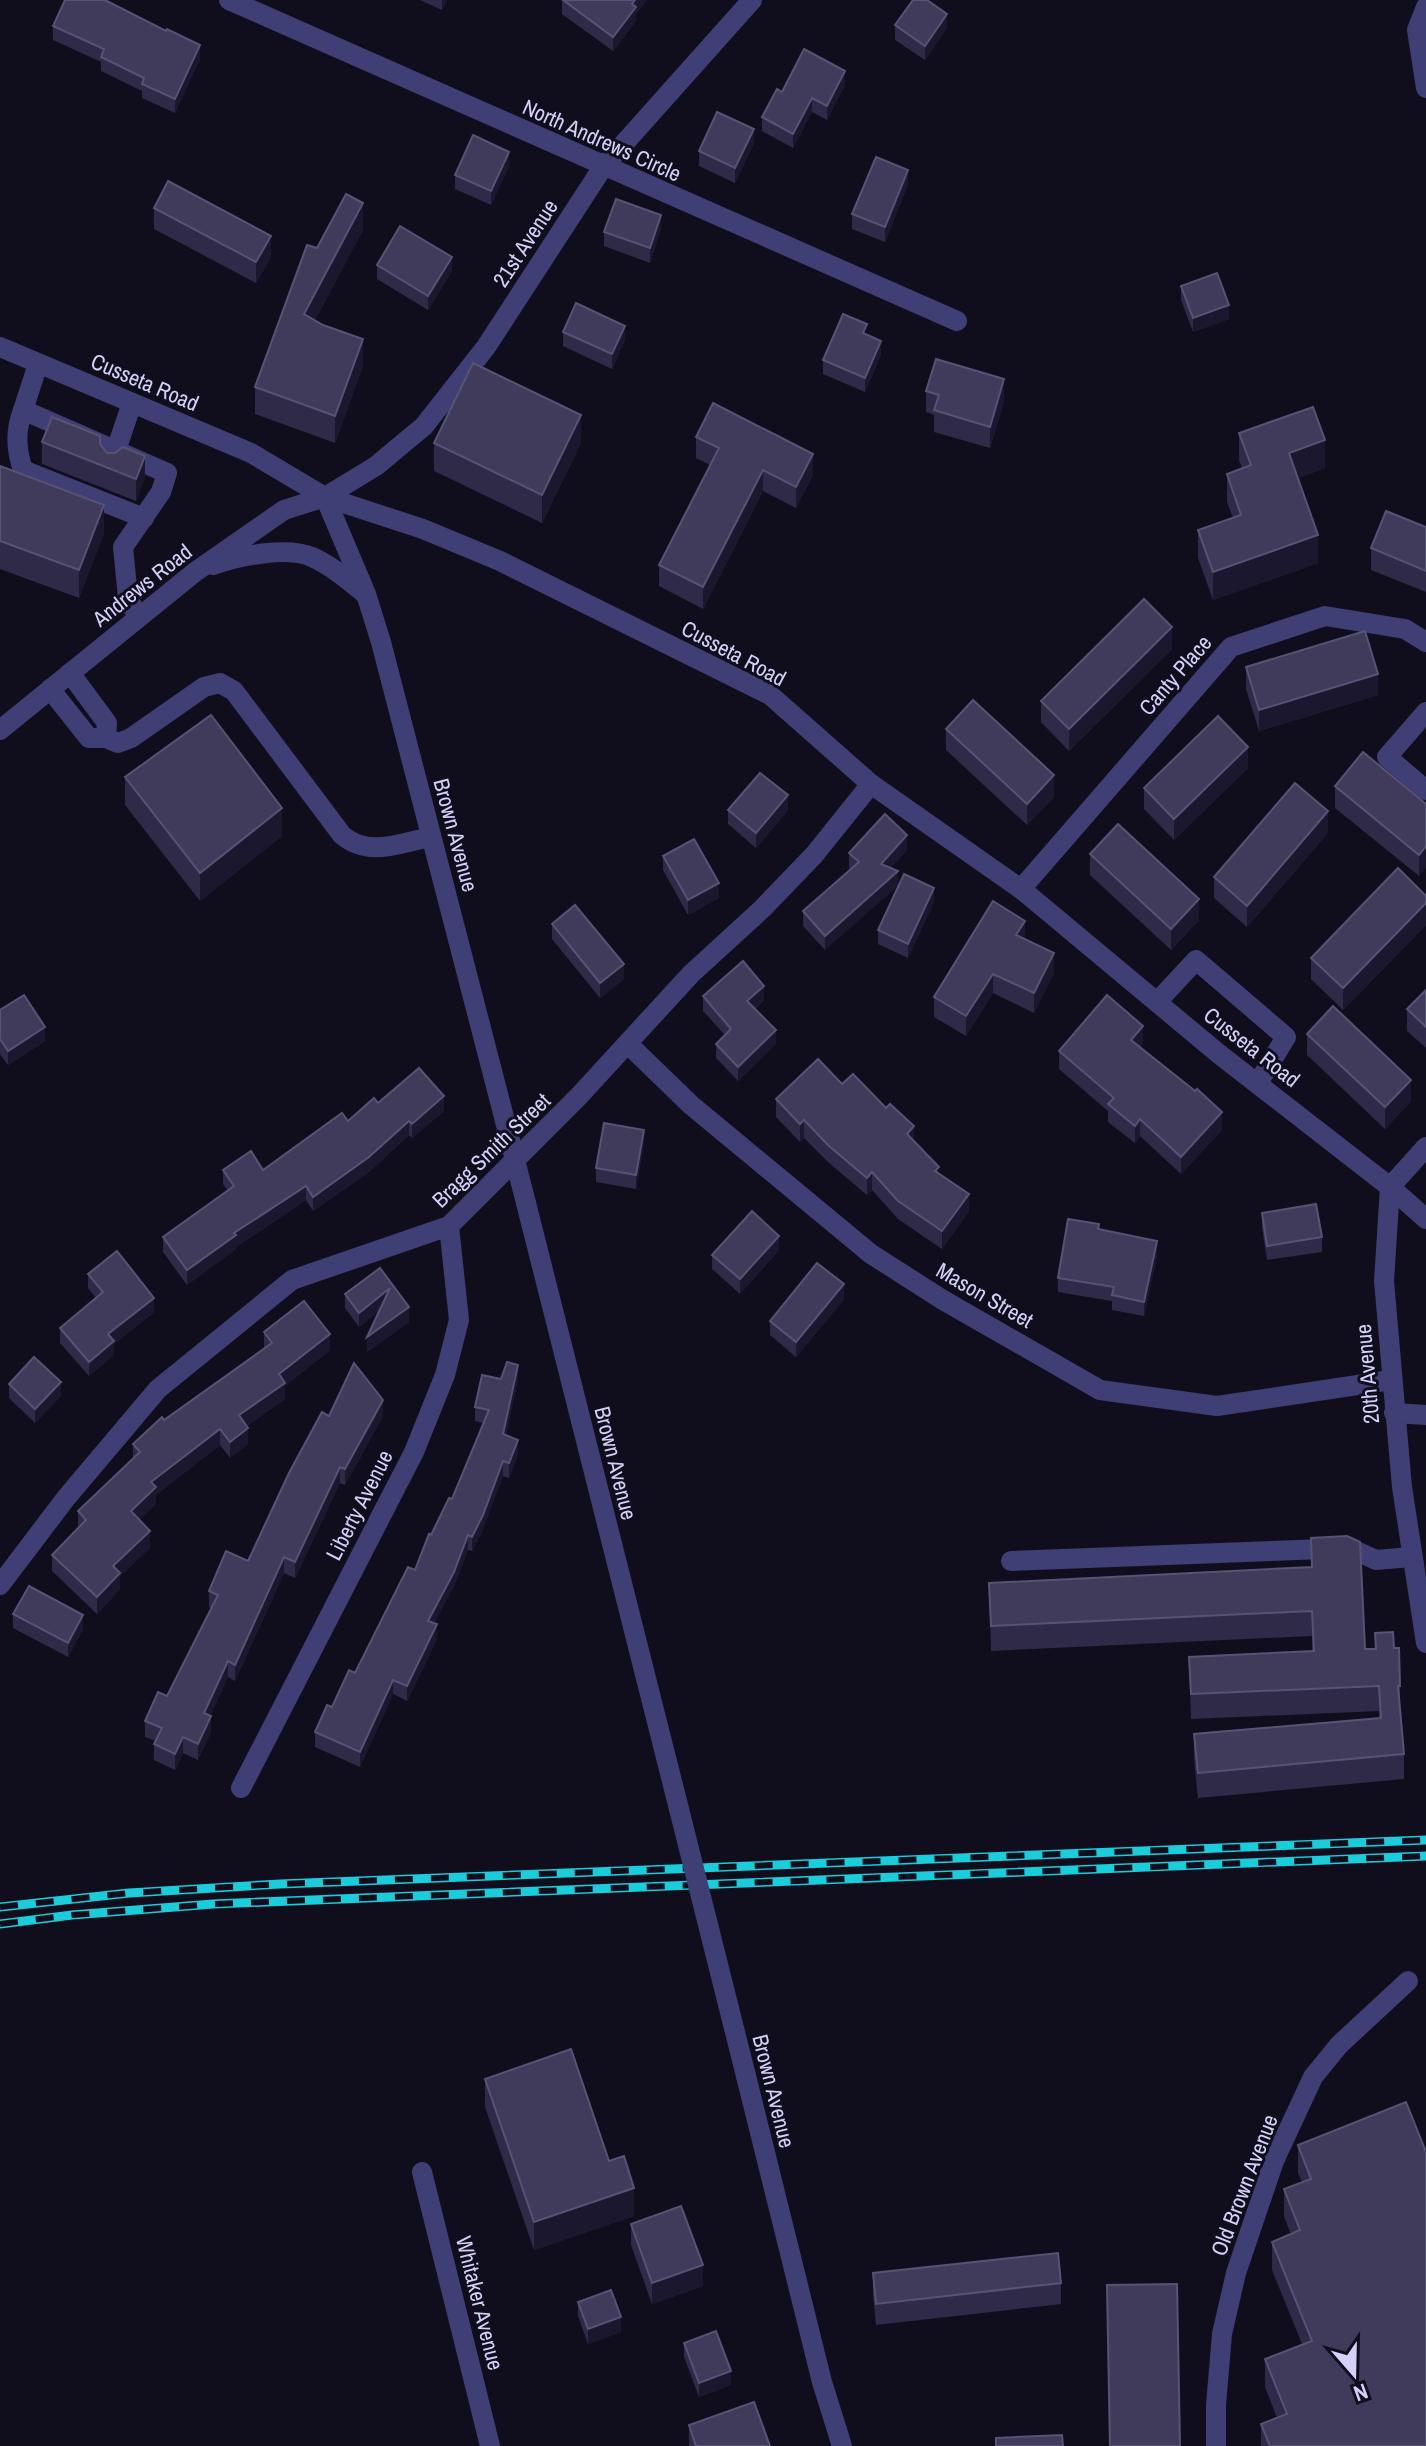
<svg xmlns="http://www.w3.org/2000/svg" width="1426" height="2446" viewBox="0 0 1426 2446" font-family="'Archivo Narrow',sans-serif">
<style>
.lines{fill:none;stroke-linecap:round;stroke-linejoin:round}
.minor{stroke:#3f3f76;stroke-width:20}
.rail-casing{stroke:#1bccda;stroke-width:9}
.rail{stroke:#100e1d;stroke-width:6;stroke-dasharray:18;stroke-linecap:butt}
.minor-bridge{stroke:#3f3f76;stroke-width:20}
.wall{fill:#2e2a48}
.shaded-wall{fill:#1b172f}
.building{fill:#403b5b;stroke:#575374;stroke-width:2}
.labels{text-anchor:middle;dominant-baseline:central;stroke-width:6;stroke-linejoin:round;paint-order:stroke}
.street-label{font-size:22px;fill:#d3d0f9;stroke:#100e1d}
</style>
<rect width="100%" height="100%" fill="#100e1d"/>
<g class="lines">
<g class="minor">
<polyline points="229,0 957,321"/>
<polyline points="1426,7 1417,30 1426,88"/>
<polyline points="0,347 251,453 325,497 423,529 500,561 770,695 871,784 1021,889 1219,1054 1390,1187 1426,1219"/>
<polyline points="38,364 23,410 167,473 161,492 123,547 128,598 138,617"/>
<path d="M 23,410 C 15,431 16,449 23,470 L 144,518"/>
<polyline points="112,462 132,403"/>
<polyline points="325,497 366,594 381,642 505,1121"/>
<path d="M 213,565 C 239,556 287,546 312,557 C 332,566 348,580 364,593"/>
<polyline points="70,673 107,723 106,738"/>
<path d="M 50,689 L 89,738 L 106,738 L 118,743 L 131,738 L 204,687 L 220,683 L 234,691 L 342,835 C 369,858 399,843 431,837"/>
<polyline points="1426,712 1387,757 1426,790"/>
<polyline points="0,730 195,572 284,510 325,497 376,466 424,426 486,347 603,167 752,0"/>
<polyline points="1021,889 1231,647 1325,616 1405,629 1426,642"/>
<polyline points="1157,1002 1196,960 1286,1037 1258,1083"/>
<polyline points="628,1044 691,1105 871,1254 943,1300 1100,1390 1217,1406 1391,1380"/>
<polyline points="1426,1147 1390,1187 1384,1281 1402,1487 1426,1643"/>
<polyline points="526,1203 679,1809"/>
<polyline points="1394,1413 1426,1415"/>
<polyline points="1011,1561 1350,1548 1376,1560 1411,1557"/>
<polyline points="0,1585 66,1498 158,1389 292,1280 449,1226 579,1096 691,974 763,908 814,855 871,784"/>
<polyline points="241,1788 414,1452 445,1375 459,1320 449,1226"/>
<polyline points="746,2076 822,2382 842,2446"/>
<polyline points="422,2172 490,2446"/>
<polyline points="1216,2446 1216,2405 1222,2334 1236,2273 1274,2161 1313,2077 1339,2045 1408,1981"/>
</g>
<g class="rail-casing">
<g id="rail">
<polyline points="0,1907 129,1893 280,1884 1426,1840"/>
<polyline points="0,1924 72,1915 213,1904 1426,1856"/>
</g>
</g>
<use href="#rail" class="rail"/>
<g class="minor-bridge">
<polyline points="505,1121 526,1203"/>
<polyline points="679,1809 746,2076"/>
</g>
</g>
<g class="wall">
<polygon points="420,0 447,0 442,10"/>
<polygon points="562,0 647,0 636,14 636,21 613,51 562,14"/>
<polygon points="895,25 947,28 925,60 895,40"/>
<polygon points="53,26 200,59 175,113 142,98 142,91 101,71 101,62 53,40"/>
<polygon points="845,85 827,120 812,112 793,148 762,131 762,117 782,92"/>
<polygon points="754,143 735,183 699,166 699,151"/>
<polygon points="509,166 491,205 455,189 455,175"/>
<polygon points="908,184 885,242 852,229 852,214"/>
<polygon points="154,208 271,257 256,283 154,229"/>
<polygon points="661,229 650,263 604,246 604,232"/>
<polygon points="363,230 315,320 363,366 335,443 255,414 255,387 317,248"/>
<polygon points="377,265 452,271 428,310 377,279"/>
<polygon points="1181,286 1229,319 1193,332 1181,300"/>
<polygon points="563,332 625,340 612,369 563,346"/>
<polygon points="867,334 881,355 865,392 823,374 823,360"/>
<polygon points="926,391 1004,401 990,448 934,432 934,415 926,412"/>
<polygon points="1239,433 1325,468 1298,478 1318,563 1213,600 1198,558 1198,530 1233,518 1227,502 1227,474 1242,468 1239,461"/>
<polygon points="696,437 813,475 796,508 763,491 703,609 659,586 659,565 710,465 696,458"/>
<polygon points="42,442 100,444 107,453 145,477 136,501 42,464"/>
<polygon points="434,443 581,443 542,523 434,471"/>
<polygon points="0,466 104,533 79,598 0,569"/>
<polygon points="1426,527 1426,592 1371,570 1371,548"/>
<polygon points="1172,649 1069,751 1041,722 1041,701"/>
<polygon points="1246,667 1378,695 1259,731 1246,689"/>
<polygon points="946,729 1054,797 1027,825 946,750"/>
<polygon points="1248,768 1174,840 1144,809 1144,788"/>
<polygon points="125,777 282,836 200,901 125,805"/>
<polygon points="1335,786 1426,804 1419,876 1335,808"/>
<polygon points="728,810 788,810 756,848 728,824"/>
<polygon points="1328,833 1247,927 1214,898 1214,877"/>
<polygon points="907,850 890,868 825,950 803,926 803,911 851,869 849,868 849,853"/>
<polygon points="1090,854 1199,920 1171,950 1090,875"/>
<polygon points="663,856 719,898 688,915 663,870"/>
<polygon points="1426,896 1426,925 1343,1010 1311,979 1311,958"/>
<polygon points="934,902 908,958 878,944 878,930"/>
<polygon points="552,924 624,979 600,998 552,939"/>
<polygon points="1025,939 1054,973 1034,1013 993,993 966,1036 934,1017 934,997"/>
<polygon points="1426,990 1426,1048 1407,1031 1407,1009"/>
<polygon points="703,996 764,1000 755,1009 776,1044 738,1081 716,1058 716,1044 725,1035 703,1011"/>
<polygon points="0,1010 45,1041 8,1065 0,1054"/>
<polygon points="1307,1034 1411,1101 1385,1129 1307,1055"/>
<polygon points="1143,1043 1140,1047 1222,1130 1181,1174 1140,1136 1135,1143 1108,1122 1108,1111 1059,1069 1059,1051"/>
<polygon points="842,1084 914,1141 969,1211 942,1249 898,1219 872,1190 867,1195 829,1163 804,1138 800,1142 776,1117 776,1099"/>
<polygon points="378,1103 444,1111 412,1138 409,1135 369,1172 313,1211 306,1200 236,1247 236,1249 187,1285 163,1252 163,1237 228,1191 223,1184 223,1170 263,1170"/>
<polygon points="644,1144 636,1189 596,1182 596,1168"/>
<polygon points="1262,1213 1322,1237 1322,1252 1267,1260 1262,1228"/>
<polygon points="1099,1229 1157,1256 1144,1316 1112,1310 1112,1301 1058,1292 1058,1278"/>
<polygon points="779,1250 740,1294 712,1269 712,1255"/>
<polygon points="88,1274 154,1312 114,1344 114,1355 89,1376 60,1343 60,1328 96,1298 88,1288"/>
<polygon points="345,1294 409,1322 367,1352 379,1311 359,1327 345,1308"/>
<polygon points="844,1299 796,1357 770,1335 770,1321"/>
<polygon points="264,1332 330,1350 285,1386 285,1399 247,1426 248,1444 230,1458 220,1445 156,1495 156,1504 139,1520 150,1548 120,1576 120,1589 97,1614 52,1571 52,1555 78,1528 78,1511 133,1458 133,1444 164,1420 264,1349"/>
<polygon points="501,1379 518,1379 506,1435 518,1454 509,1478 503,1476 483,1529 472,1551 468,1550 454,1586 434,1623 437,1639 407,1701 393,1694 360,1767 315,1747 315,1732 355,1673 415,1570 431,1535 452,1499 483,1423 475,1421 475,1407"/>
<polygon points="9,1384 61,1396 35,1423 9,1398"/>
<polygon points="383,1416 345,1485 340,1483 295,1578 284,1573 235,1681 228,1677 210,1716 211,1732 198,1760 183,1753 175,1770 154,1760 154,1744 156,1741 145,1737 145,1721 167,1696 211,1608 209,1607 209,1591 248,1561"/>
<polygon points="1311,1538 1365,1649 1375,1649 1375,1633 1394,1648 1400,1686 1400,1711 1404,1754 1404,1779 1198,1798 1194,1759 1194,1734 1379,1718 1379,1711 1191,1719 1189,1657 1312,1651 1312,1636 991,1651 989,1583 1311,1568"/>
<polygon points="13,1614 83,1629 68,1657 13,1628"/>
<polygon points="485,2079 609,2161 634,2216 534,2250 485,2107"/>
<polygon points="1298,2145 1426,2446 1261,2446 1261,2424 1277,2418 1265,2387 1265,2359 1302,2344 1272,2270 1272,2242 1291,2234 1284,2217 1284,2189 1302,2182 1298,2173"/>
<polygon points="631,2224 703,2286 652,2304 631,2245"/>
<polygon points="873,2273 1061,2283 1061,2304 876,2325 873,2295"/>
<polygon points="578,2302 621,2332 588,2344 578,2316"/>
<polygon points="684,2343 731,2385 699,2397 684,2357"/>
<polygon points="689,2425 770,2446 689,2446"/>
</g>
<g class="shaded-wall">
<polygon points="442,0 447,0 442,10"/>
<polygon points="635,0 647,0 636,14 636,21 613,51 613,37"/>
<polygon points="947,14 947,28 925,60 925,46"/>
<polygon points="200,45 200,59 175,113 175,99"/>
<polygon points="845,71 845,85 827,120 827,106"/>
<polygon points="812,98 812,112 793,148 793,134"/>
<polygon points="754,129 754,143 735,183 735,168"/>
<polygon points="509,152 509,166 491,205 491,191"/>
<polygon points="908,170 908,184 885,242 885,227"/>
<polygon points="363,203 363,230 304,341 304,314"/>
<polygon points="661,215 661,229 650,263 650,248"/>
<polygon points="271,236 271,257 256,283 256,262"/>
<polygon points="452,257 452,271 428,310 428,296"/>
<polygon points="1229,305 1229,319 1193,332 1193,318"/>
<polygon points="625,326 625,340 612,369 612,354"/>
<polygon points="363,339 363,366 335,443 335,416"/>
<polygon points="881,341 881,355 865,392 865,378"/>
<polygon points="1004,379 1004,401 990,448 990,427"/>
<polygon points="581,415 581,443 542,523 542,495"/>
<polygon points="1325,440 1325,468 1289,481 1289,453"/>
<polygon points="813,454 813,475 796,508 796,487"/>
<polygon points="145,456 145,477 136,501 136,479"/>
<polygon points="763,470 763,491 703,609 703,587"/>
<polygon points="104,505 104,533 79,598 79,570"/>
<polygon points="1318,535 1318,563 1213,600 1213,572"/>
<polygon points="1172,627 1172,649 1069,751 1069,729"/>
<polygon points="1378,674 1378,695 1259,731 1259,710"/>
<polygon points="1248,747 1248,768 1174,840 1174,819"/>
<polygon points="1054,775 1054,797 1027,825 1027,804"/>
<polygon points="788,795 788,810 756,848 756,833"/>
<polygon points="282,808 282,836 200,901 200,873"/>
<polygon points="1328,811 1328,833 1247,927 1247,906"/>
<polygon points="907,835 907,850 881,878 881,864"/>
<polygon points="1426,846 1426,868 1419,876 1419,855"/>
<polygon points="898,871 898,886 825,950 825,936"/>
<polygon points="719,883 719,898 688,915 688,900"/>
<polygon points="934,888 934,902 908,958 908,944"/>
<polygon points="1199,899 1199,920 1171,950 1171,929"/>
<polygon points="1426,903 1426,925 1343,1010 1343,988"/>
<polygon points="1025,921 1025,941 1016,935"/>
<polygon points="1054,953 1054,973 1034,1013 1034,993"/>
<polygon points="624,964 624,979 600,998 600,983"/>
<polygon points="993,974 993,993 966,1036 966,1016"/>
<polygon points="764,986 764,1000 747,1015 747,1001"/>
<polygon points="1143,1026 1143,1043 1131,1058 1131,1040"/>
<polygon points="45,1027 45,1041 8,1065 8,1051"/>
<polygon points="776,1030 776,1044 738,1081 738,1067"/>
<polygon points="1411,1080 1411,1101 1385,1129 1385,1107"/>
<polygon points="444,1096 444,1111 412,1138 412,1124"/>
<polygon points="1222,1112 1222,1130 1181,1174 1181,1157"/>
<polygon points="1140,1119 1140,1136 1135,1143 1135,1126"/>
<polygon points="804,1120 804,1138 800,1142 800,1124"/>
<polygon points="409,1121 409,1135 369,1172 313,1211 313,1197"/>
<polygon points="914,1126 914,1144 907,1134"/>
<polygon points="644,1130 644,1144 636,1189 636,1175"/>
<polygon points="872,1172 872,1190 867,1195 867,1178"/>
<polygon points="306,1186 306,1200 236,1247 236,1249 187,1285 187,1270 234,1233"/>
<polygon points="969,1194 969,1211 942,1249 942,1231"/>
<polygon points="779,1236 779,1250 740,1294 740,1279"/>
<polygon points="1157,1241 1157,1256 1144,1316 1144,1302"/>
<polygon points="844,1284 844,1299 796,1357 796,1342"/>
<polygon points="390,1288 390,1303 359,1327 359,1313"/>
<polygon points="154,1298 154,1312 114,1344 114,1355 89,1376 89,1362 108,1334"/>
<polygon points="409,1307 409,1322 367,1352 367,1337"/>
<polygon points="330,1334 330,1350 285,1386 285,1399 239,1432 239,1415 279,1374"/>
<polygon points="518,1365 518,1379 503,1448 503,1434"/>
<polygon points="61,1382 61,1396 35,1423 35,1409"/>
<polygon points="383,1400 383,1416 345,1485 345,1469"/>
<polygon points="248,1428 248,1444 230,1458 230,1442"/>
<polygon points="220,1429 220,1445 156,1495 156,1504 131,1528 131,1511 151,1482"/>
<polygon points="518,1440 518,1454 509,1478 509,1463"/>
<polygon points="503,1461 503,1476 483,1529 472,1551 472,1537"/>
<polygon points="340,1467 340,1483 295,1578 295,1562"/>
<polygon points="150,1531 150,1548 120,1576 120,1589 97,1614 97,1597 113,1566"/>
<polygon points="468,1535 468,1550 454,1586 428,1635 428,1621"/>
<polygon points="284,1557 284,1573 235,1681 235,1665"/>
<polygon points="83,1615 83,1629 68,1657 68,1643"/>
<polygon points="437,1624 437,1639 407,1701 407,1686"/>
<polygon points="228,1661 228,1677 204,1729 204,1713"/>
<polygon points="393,1680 393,1694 360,1767 360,1752"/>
<polygon points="211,1716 211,1732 198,1760 198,1744"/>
<polygon points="183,1737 183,1753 175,1770 175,1754"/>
<polygon points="634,2188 634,2216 534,2250 534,2222"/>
<polygon points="703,2265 703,2286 652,2304 652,2283"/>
<polygon points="621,2317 621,2332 588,2344 588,2329"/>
<polygon points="731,2371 731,2385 699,2397 699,2383"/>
</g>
<g class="building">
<polygon points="65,0 105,0 166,31 167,29 200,45 175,99 142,84 144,78 101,57 104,49 53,26"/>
<polygon points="563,0 635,0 632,4 636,7 613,37"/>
<polygon points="913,0 927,0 947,14 925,46 895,25"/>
<polygon points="804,49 845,71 827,106 812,98 793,134 762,117 777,89 782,92"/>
<polygon points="717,112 754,129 735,168 699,151"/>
<polygon points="473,135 509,152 491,191 455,175"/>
<polygon points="876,157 908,170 885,227 852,214"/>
<polygon points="168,181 271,236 256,262 154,208"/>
<polygon points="346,194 363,203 304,314 323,325 363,339 335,416 255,387 307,245 317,248"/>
<polygon points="616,199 661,215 650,248 604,232"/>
<polygon points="400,226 452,257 428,296 377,265"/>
<polygon points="1217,273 1229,305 1193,318 1181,286"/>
<polygon points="576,303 625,326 612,354 563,332"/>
<polygon points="843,314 867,324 863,333 881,341 865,378 823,360"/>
<polygon points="936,359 1004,379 990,427 934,410 939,395 926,391"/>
<polygon points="473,363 581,415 542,495 434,443"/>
<polygon points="713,403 813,454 796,487 763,470 703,587 659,565 719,448 696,437"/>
<polygon points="1313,407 1325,440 1289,453 1318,535 1213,572 1198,530 1241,515 1227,474 1251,465 1239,433"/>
<polygon points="52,417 100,436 100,444 107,453 115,453 123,447 145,456 136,479 42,442"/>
<polygon points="0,466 104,505 79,570 0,541"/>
<polygon points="1386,511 1426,527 1426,571 1371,548"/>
<polygon points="1144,599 1172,627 1069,729 1041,701"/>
<polygon points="1365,631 1378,674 1259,710 1246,667"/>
<polygon points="973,700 1054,775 1027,804 946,729"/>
<polygon points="211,715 282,808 200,873 125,777"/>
<polygon points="1218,716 1248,747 1174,819 1144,788"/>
<polygon points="1363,752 1426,804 1426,846 1419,855 1335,786"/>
<polygon points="760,773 788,795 756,833 728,810"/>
<polygon points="1295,783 1328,811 1247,906 1214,877"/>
<polygon points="885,814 907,835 881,864 898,871 825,936 803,911 859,862 849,853"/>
<polygon points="1118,824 1199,899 1171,929 1090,854"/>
<polygon points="694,839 719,883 688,900 663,856"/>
<polygon points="1398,868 1426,896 1426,903 1343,988 1311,958"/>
<polygon points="904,874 934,888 908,944 878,930"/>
<polygon points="993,901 1025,921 1016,935 1054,953 1034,993 993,974 966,1016 934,997"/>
<polygon points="575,905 624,964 600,983 552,924"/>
<polygon points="743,961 764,986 747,1001 776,1030 738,1067 716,1044 731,1029 703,996"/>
<polygon points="1426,990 1426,1027 1407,1009"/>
<polygon points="24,995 45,1027 8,1051 0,1039 0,1010"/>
<polygon points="1107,995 1143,1026 1131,1040 1195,1091 1197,1089 1222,1112 1181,1157 1140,1119 1135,1126 1108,1104 1114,1098 1059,1051"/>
<polygon points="1333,1006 1411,1080 1385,1107 1307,1034"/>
<polygon points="818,1059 842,1084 853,1074 886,1108 890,1104 914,1126 907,1134 939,1167 935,1171 969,1194 942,1231 898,1201 872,1172 867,1178 829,1146 804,1120 800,1124 776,1099"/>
<polygon points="419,1068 444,1096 412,1124 409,1121 369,1157 313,1197 306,1186 234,1233 236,1235 187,1270 163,1237 234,1186 223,1170 251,1151 263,1170 342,1113 348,1121 374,1098 378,1103"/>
<polygon points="604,1123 644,1130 636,1175 596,1168"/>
<polygon points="1316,1204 1322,1237 1267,1246 1262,1213"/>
<polygon points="752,1211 779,1236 740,1279 712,1255"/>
<polygon points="1068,1219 1099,1224 1098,1229 1157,1241 1144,1302 1112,1295 1114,1287 1058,1278"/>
<polygon points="117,1251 154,1298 108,1334 114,1341 89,1362 60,1328 103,1292 88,1274"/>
<polygon points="817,1263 844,1284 796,1342 770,1321"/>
<polygon points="380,1268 409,1307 367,1337 390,1288 359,1313 345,1294"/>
<polygon points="304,1301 330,1334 279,1374 285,1383 239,1415 248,1428 230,1442 220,1429 151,1482 156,1487 131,1511 150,1531 113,1566 120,1573 97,1597 52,1555 86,1520 78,1511 140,1452 133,1444 162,1417 164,1420 272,1343 264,1332"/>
<polygon points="34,1357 61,1382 35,1409 9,1384"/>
<polygon points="507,1362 518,1365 503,1434 518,1440 509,1463 503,1461 483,1515 472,1537 468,1535 454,1572 428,1621 437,1624 407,1686 393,1680 360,1752 315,1732 327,1705 332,1707 349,1670 355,1673 408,1567 415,1570 429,1534 431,1535 449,1498 452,1499 489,1410 475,1407 482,1375 501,1379"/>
<polygon points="354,1363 383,1400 345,1469 340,1467 295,1562 284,1557 235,1665 228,1661 204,1713 211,1716 198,1744 183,1737 175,1754 154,1744 162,1728 145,1721 158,1692 167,1696 218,1595 209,1591 226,1551 248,1561 289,1473 322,1412 329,1416"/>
<polygon points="1347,1536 1360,1542 1365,1649 1376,1649 1375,1633 1393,1632 1394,1648 1399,1648 1400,1686 1398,1686 1404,1754 1198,1773 1194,1734 1381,1718 1379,1686 1191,1694 1189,1657 1314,1651 1312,1611 991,1626 989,1583 1312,1567 1311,1538"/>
<polygon points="29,1586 83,1615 68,1643 13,1614"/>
<polygon points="571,2049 609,2161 624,2156 634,2188 534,2222 485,2079"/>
<polygon points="1406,2102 1426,2152 1426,2446 1270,2446 1261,2424 1287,2414 1265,2359 1312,2341 1272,2242 1300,2230 1284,2189 1311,2179 1298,2145"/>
<polygon points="681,2206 703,2265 652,2283 631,2224"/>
<polygon points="1058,2253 1061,2283 876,2304 873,2273"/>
<polygon points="1177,2284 1180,2446 1110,2446 1107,2285"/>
<polygon points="611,2290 621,2317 588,2329 578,2302"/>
<polygon points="716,2331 731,2371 699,2383 684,2343"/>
<polygon points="754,2402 770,2446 696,2446 689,2425"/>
<polygon points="1062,2435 1063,2446 996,2446 996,2438"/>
</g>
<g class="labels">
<g class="street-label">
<text transform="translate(602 140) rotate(24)">North Andrews Circle</text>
<text transform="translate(525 243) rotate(-57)">21st Avenue</text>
<text transform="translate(145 382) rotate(23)">Cusseta Road</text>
<text transform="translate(142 585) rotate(-38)">Andrews Road</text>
<text transform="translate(734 653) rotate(28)">Cusseta Road</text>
<text transform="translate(1175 675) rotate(-49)">Canty Place</text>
<text transform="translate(456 835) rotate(75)">Brown Avenue</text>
<text transform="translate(1252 1047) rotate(38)">Cusseta Road</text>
<text transform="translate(491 1150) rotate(-44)">Bragg Smith Street</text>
<text transform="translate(985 1295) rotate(30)">Mason Street</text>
<text transform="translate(1367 1374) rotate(-95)">20th Avenue</text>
<text transform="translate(616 1463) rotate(76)">Brown Avenue</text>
<text transform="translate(359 1505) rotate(-63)">Liberty Avenue</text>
<text transform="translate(774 2091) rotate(76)">Brown Avenue</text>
<text transform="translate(1244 2185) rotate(-69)">Old Brown Avenue</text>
<text transform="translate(480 2303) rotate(76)">Whitaker Avenue</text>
</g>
</g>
<g transform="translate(1354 2374) rotate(160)" stroke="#100e1d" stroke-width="6" paint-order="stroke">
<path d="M0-6L14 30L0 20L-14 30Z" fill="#d3d0f9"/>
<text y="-12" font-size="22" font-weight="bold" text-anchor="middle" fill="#d3d0f9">N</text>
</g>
</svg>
